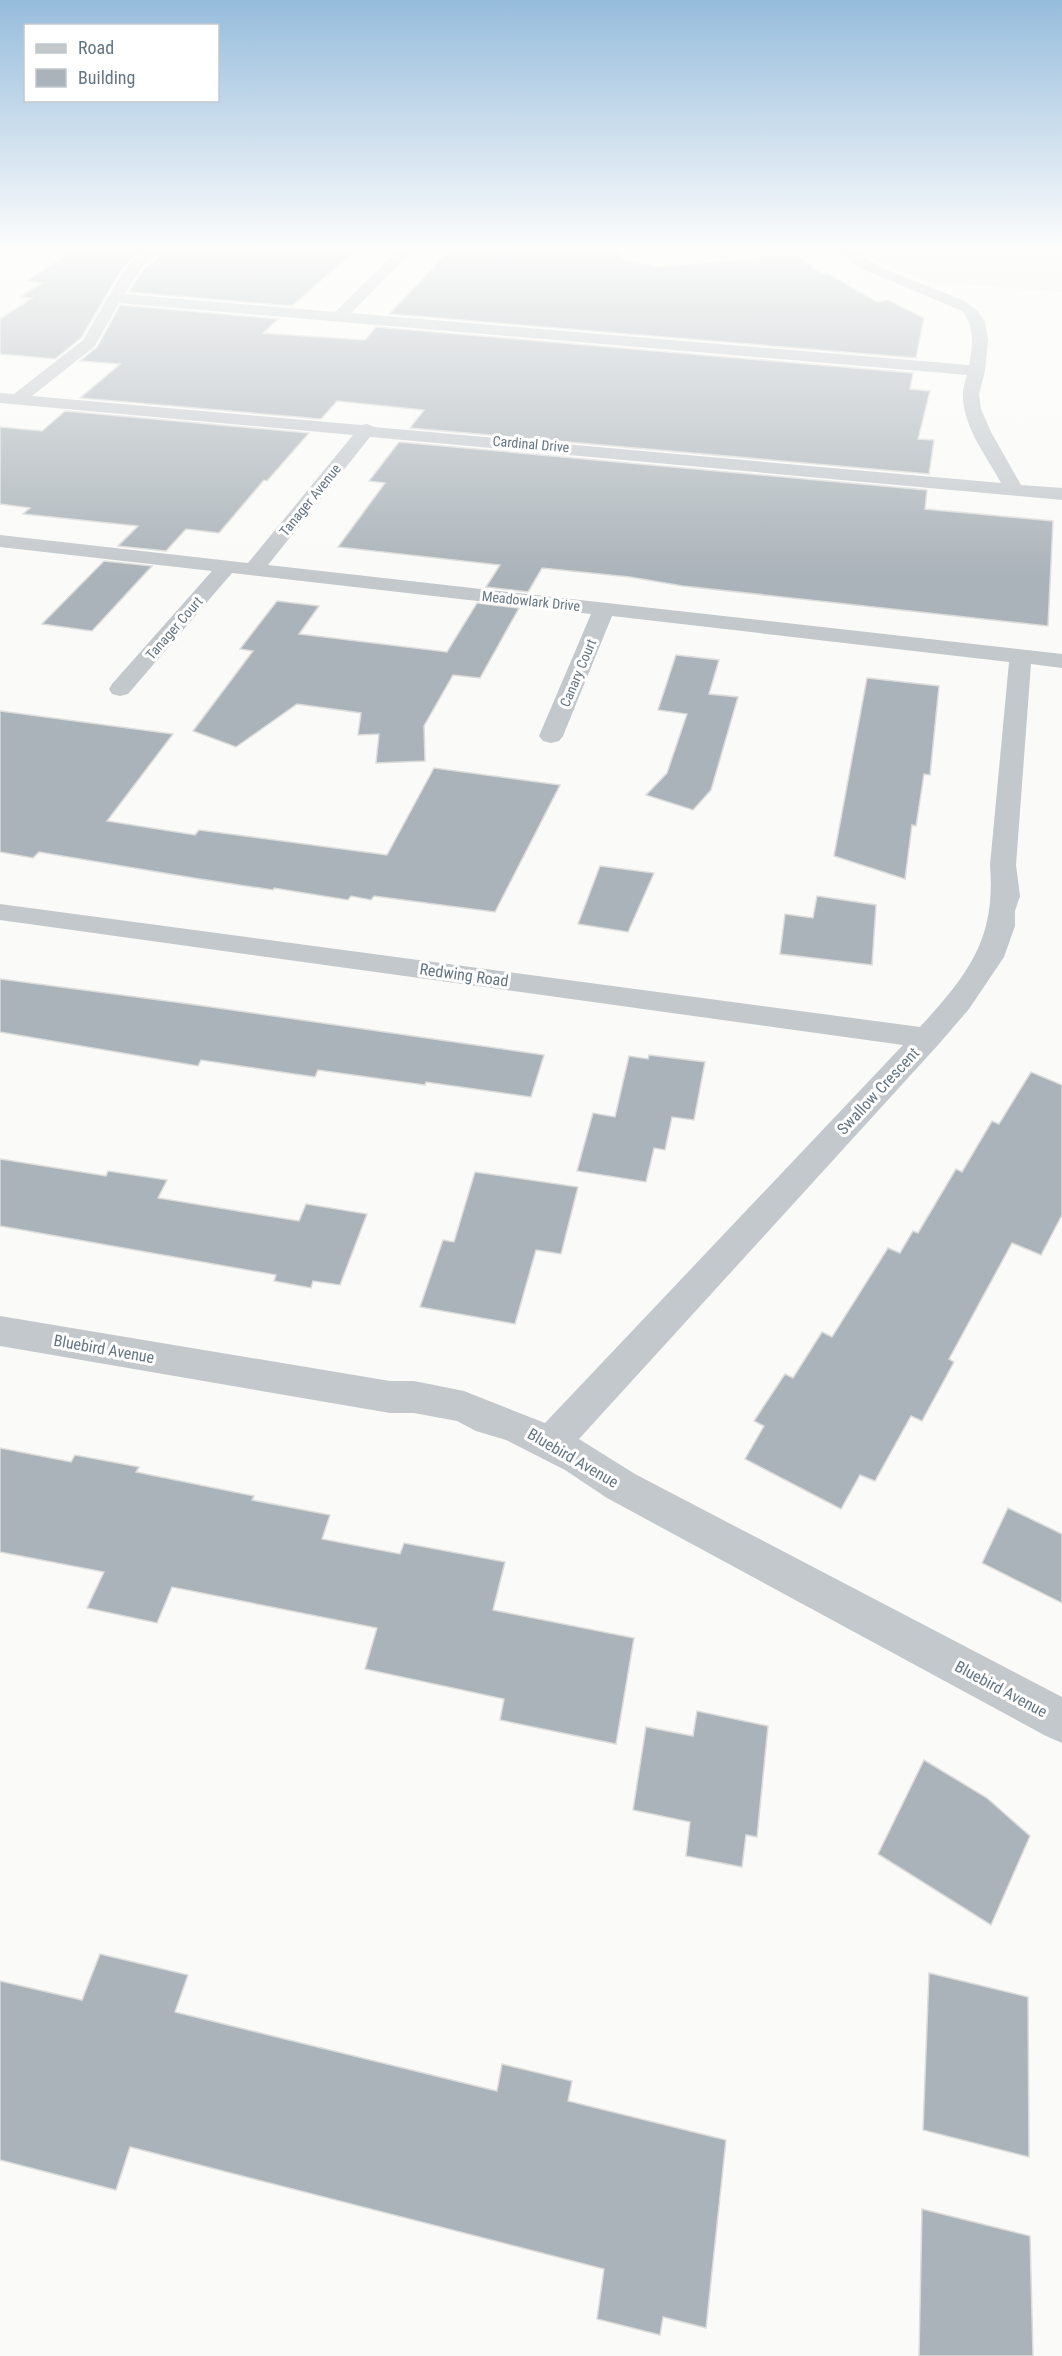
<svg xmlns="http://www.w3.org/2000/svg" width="1062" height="2356" viewBox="0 0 1062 2356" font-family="'Roboto Condensed',sans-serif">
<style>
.built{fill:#e8e9e9}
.building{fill:#aab3b9;stroke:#dcdcda;stroke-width:1.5}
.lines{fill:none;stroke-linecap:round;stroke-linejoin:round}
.minor{fill:#c3c8cc;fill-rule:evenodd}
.labels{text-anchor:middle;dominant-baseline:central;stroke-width:6;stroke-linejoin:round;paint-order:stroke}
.far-street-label{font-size:14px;fill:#657683;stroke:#fff}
.street-label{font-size:16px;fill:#657683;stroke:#fff}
</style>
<rect width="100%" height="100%" fill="#fafaf8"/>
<polygon class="built" points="855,247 1062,247 1062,292 929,282 884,265"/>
<g class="building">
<polygon points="78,247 147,247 131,259 120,272 81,338 55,359 0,354 0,319 32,298 20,297 42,283 27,281"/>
<polygon points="170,247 359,247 292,306 128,292 145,268"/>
<polygon points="453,247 615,247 622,259 657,267 796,255 822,274 827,273 877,302 888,300 924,318 916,358 389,314"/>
<polygon points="120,305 278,319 263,333 365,340 376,327 913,373 910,389 930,391 918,439 934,440 929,474 410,428 424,410 337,401 321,419 80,398 120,364 80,361 97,347"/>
<polygon points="65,411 309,433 267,481 264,480 219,533 186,529 166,551 118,546 138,526 23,514 30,508 0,504 0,427 42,431"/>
<polygon points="399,442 927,490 925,509 1053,521 1048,626 683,586 630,577 542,568 528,592 486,587 500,565 338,547 385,483 369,481"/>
<polygon points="104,561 152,566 92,631 42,624"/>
<polygon points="277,601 319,606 299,634 447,652 477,603 519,608 480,678 453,675 424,726 425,761 376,763 379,734 358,735 361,713 297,704 236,747 193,731 253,651 240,649"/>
<polygon points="676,655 719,660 709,694 738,697 711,790 693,810 646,795 667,773 687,714 658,710"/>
<polygon points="867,678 939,686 930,775 924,774 916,826 912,825 905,879 834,856"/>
<polygon points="0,711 173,734 107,821 195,835 199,830 387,855 434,768 560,785 495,912 374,896 371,900 351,896 348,900 274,888 273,890 194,878 39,852 33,858 0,852"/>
<polygon points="600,866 654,873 628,932 578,924"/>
<polygon points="817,896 876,905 872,965 780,954 785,914 813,918"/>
<polygon points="0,979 197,1005 544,1055 531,1097 426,1082 425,1085 318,1070 315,1077 201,1060 198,1066 0,1032"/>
<polygon points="649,1055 705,1062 694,1120 672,1117 665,1150 654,1148 646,1182 577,1171 593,1113 615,1117 629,1056 648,1059"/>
<polygon points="1031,1072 1062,1085 1062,1215 1041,1255 1012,1243 949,1359 954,1362 922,1421 911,1416 875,1481 860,1475 841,1509 745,1459 764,1426 754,1421 785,1374 793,1378 822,1332 832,1337 888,1248 900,1253 913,1231 918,1233 956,1169 962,1172 992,1121 999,1124"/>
<polygon points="0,1159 106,1176 108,1171 167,1180 158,1198 299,1221 306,1204 367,1214 340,1285 313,1281 311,1288 274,1281 276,1275 0,1226"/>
<polygon points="475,1172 578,1187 561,1254 536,1250 515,1324 420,1307 443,1240 454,1242"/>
<polygon points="0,1448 71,1462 75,1455 139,1467 136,1472 254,1496 252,1500 330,1515 322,1539 400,1554 404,1543 505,1562 493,1610 634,1638 616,1744 500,1720 504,1699 365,1669 377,1628 172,1587 157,1623 87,1608 104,1572 0,1552"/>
<polygon points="1008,1508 1062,1534 1062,1603 982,1563"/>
<polygon points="697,1711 768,1726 757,1837 746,1835 742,1867 686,1856 690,1822 633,1810 646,1727 693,1736"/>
<polygon points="924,1760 987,1798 1030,1836 991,1925 878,1854"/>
<polygon points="100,1954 188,1975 175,2012 497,2091 502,2064 572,2081 568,2101 726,2140 706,2328 663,2317 660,2335 597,2319 604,2269 130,2147 116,2190 0,2160 0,1981 82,2000"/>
<polygon points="929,1973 1028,1997 1029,2157 923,2130"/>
<polygon points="922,2209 1030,2236 1033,2356 919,2356"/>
</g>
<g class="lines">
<path class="minor" d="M 151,247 L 168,247 L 143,266 L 124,294 L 335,312 L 401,247 L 416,247 L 351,313 L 969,365 C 973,347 975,326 962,311 L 858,267 L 833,247 L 849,247 L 882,268 L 965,301 L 978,311 L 985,322 L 988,340 L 985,371 L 979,394 L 981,409 L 991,432 L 1021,485 L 1062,488 L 1062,500 L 370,437 L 268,565 L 1062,654 L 1062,668 L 1031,664 L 1016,865 L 1020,896 L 1015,911 L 1015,926 L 1004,957 L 969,1009 L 938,1045 L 579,1439 L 635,1474 L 1062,1697 L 1062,1743 L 1046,1736 L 607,1498 L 565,1470 L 506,1440 L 476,1431 L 457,1421 L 414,1413 L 390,1413 L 0,1346 L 0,1316 L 390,1381 L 414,1381 L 464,1391 L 545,1423 L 903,1045 L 0,920 L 0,904 L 920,1027 C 968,974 996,940 990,865 L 1009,662 L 612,616 L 563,736 L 559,741 L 551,743 L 543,741 L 539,736 L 591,614 L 232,573 L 128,694 L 120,696 L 112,694 L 109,689 L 112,684 L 212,571 L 0,547 L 0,535 L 248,563 L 353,435 L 0,403 L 0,393 L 14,394 L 83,340 L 122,273 L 133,260 ZM 119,303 L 967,375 C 965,382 962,390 963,398 C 964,428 987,457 1001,483 L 374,427 L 367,424 L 361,425 L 32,396 L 95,346 Z"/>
</g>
<linearGradient id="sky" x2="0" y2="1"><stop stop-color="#96bcdc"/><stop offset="0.43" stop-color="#fdfdfc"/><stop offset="1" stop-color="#fdfdfc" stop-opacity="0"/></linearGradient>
<rect width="1062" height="577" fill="url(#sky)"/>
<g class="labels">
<g class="far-street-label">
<text transform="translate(531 444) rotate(5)">Cardinal Drive</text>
<text transform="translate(310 500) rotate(-51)">Tanager Avenue</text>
<text transform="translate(531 601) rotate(6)">Meadowlark Drive</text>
<text transform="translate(174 628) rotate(-49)">Tanager Court</text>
<text transform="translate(578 673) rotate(-67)">Canary Court</text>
</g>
<g class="street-label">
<text transform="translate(464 975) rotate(8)">Redwing Road</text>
<text transform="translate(878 1091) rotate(-47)">Swallow Crescent</text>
<text transform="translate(104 1349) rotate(10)">Bluebird Avenue</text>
<text transform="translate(573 1458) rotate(30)">Bluebird Avenue</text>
<text transform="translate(1001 1689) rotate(28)">Bluebird Avenue</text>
</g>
</g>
<rect x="24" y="24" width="195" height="78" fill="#ffffff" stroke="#c1c8cd" stroke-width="1.5"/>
<rect x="36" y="44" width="30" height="9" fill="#c3c8cc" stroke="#c1c8cd" stroke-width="1.5"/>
<text x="78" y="54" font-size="18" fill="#657683">Road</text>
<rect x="36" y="69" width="30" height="18" fill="#aab3b9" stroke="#c1c8cd" stroke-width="1.5"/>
<text x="78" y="84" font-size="18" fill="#657683">Building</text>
</svg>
